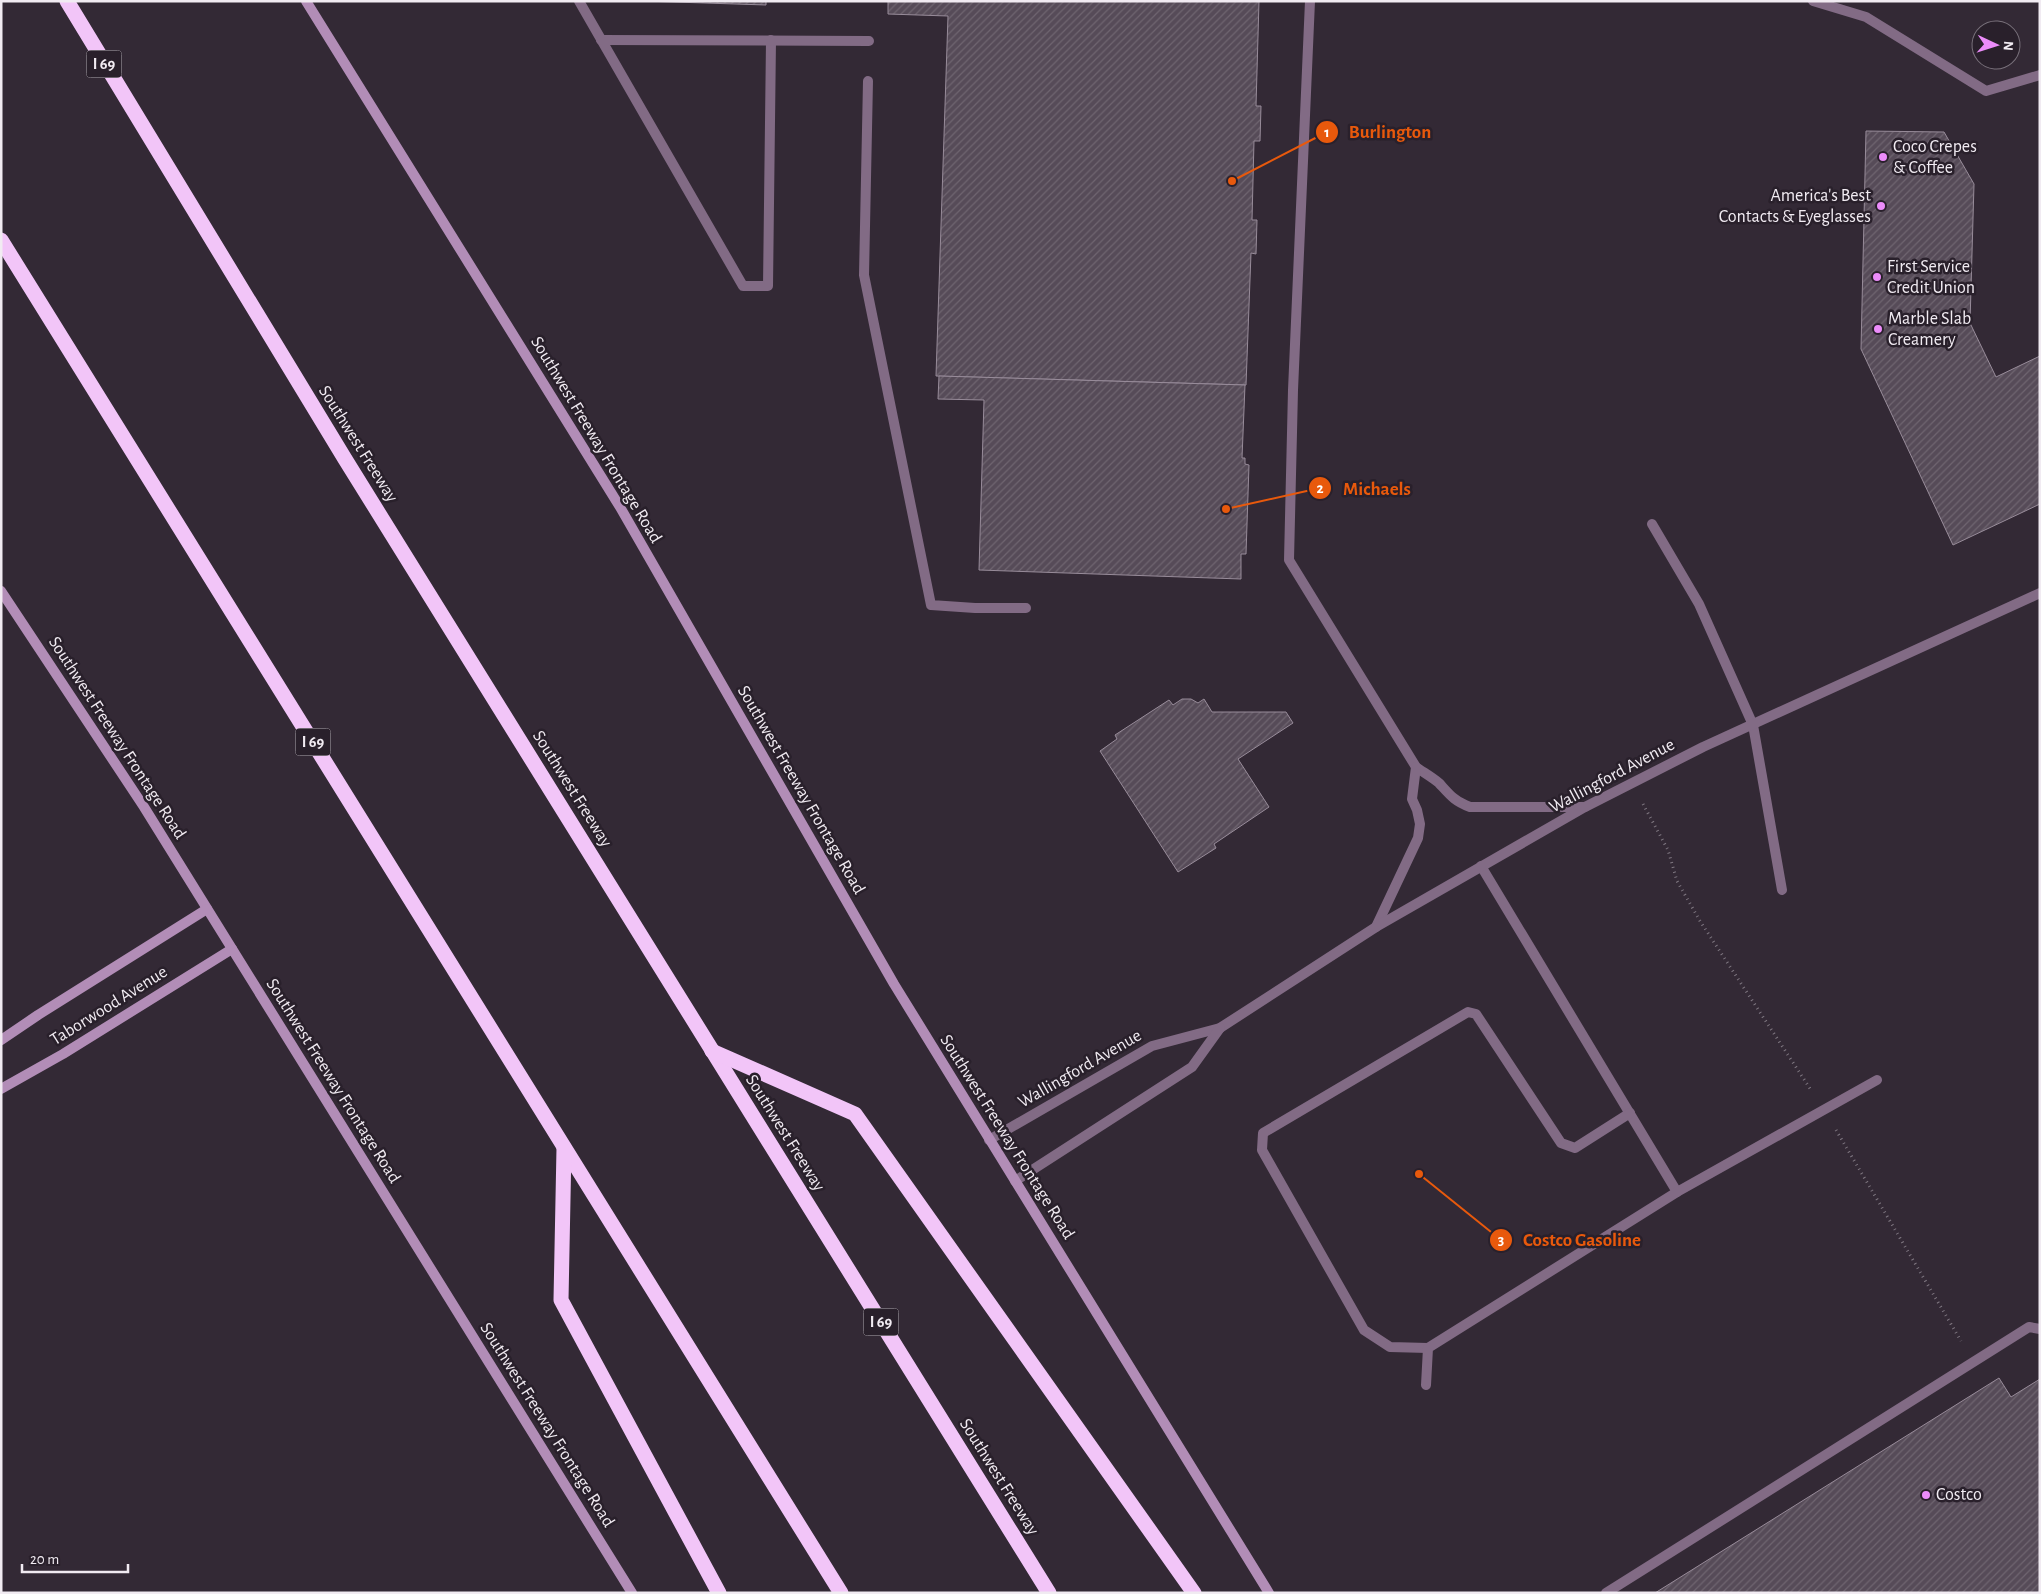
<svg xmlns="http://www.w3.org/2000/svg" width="2041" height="1594" viewBox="0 0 2041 1594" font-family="'Alegreya Sans',sans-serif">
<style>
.building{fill:url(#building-hatch);stroke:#988c9a}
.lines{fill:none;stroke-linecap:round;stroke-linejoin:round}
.path{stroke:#7f7781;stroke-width:3;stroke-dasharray:1 4;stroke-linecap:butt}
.lane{stroke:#826b85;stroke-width:10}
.street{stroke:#826b85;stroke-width:10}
.secondary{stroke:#b28db7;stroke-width:10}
.highway{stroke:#f2c5f8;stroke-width:15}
.poi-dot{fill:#ec8cfa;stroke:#29202b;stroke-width:2}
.labels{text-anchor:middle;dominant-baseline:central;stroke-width:5;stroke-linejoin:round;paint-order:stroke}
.shield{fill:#29202b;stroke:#b5aeb6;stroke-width:1}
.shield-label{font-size:16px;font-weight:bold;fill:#f1ebf2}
.poi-label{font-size:18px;fill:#f1ebf2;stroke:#29202b;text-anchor:start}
.street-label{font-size:18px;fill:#f1ebf2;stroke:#29202b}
.leader{fill:none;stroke:#e8590c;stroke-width:2}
.callout-dot{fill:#e8590c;stroke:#29202b;stroke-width:2}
.mark-label{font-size:15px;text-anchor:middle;font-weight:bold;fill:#fff}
.callout-label{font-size:19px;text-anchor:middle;font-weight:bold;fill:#e8590c;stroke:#29202b;stroke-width:5;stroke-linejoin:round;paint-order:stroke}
</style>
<defs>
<pattern id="building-hatch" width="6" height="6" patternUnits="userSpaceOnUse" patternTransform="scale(1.25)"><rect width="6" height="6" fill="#564b58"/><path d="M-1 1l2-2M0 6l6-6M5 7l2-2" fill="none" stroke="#6f6570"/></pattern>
</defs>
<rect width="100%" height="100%" fill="#332935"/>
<g class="building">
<polygon points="643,1 766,1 766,5"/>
<polygon points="888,1 1259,1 1256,106 1261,106 1260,141 1254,141 1252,220 1257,220 1256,254 1251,253 1246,385 936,376 948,16 888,14"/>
<polygon points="1866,131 1944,132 1974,184 1970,323 1996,377 2040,356 2040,504 1953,545 1861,349"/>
<polygon points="939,376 1245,385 1242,458 1245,458 1245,464 1249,465 1246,554 1241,554 1241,579 979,570 984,400 938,399"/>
<polygon points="1182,699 1191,699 1198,703 1204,699 1212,712 1286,712 1293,723 1238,759 1269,807 1214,844 1216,848 1178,872 1100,751 1117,739 1115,735 1169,700 1173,705"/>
<polygon points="1999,1378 2011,1397 2040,1379 2040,1593 1655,1593"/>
</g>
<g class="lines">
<g class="path">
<polyline points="1643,804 1668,850 1677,881 1700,921 1811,1090"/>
<polyline points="1836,1130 1961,1341"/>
</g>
<g class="lane">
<polyline points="579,1 743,286 768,286 771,40"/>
<path d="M 1310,1 L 1293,390 L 1289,560 L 1416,767 C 1423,772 1432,777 1439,783 C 1450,795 1454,801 1470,807 L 1585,807"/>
<polyline points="1813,1 1866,17 1986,91 2040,75"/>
<polyline points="601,40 869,41"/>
<polyline points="868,81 864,275 931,605 975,608 1026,608"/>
<polyline points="1652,524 1699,604 1753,725 1782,890"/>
<polyline points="1481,866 1677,1192"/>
<polyline points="1376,927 1418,838 1420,824 1417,810 1412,799 1416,767"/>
<polyline points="1428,1348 1390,1347 1364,1330 1262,1150 1263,1133 1468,1012 1476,1014 1561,1143 1575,1148 1630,1113"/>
<polyline points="1426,1385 1428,1348 1677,1192 1877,1080"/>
<polyline points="1606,1593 2029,1327 2040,1329"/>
</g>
<g class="street">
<polyline points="989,1140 1152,1046 1220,1028 1376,927 1585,807 1703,747 2040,593"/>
<polyline points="1015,1181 1192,1067 1220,1028"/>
</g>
<g class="secondary">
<polyline points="306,1 620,507 894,984 1269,1593"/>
<polyline points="1,591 144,807 632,1593"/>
<polyline points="1,1040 38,1015 207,909"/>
<polyline points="1,1089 63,1054 232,949"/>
</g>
<g class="highway">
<polyline points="67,1 345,459 1049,1593"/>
<polyline points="1,240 841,1593"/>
<polyline points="712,1051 855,1114 1194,1593"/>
<polyline points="564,1148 561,1300 719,1593"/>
</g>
</g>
<g class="poi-dot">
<circle cx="1883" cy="157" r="5"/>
<circle cx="1881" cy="206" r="5"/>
<circle cx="1877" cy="277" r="5"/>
<circle cx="1878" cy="329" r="5"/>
<circle cx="1926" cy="1495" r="5"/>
</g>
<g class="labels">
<g class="shield">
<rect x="86.5" y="50.5" width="35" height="27" rx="4"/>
<rect x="295.5" y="728.5" width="35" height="27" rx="4"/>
<rect x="863.5" y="1308.5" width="35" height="27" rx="4"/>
</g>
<g class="shield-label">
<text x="104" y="64">I 69</text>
<text x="313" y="742">I 69</text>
<text x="881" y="1322">I 69</text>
</g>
<g class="poi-label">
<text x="1893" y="147">Coco Crepes<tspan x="1893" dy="21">&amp; Coffee</tspan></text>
<text x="1871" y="196" text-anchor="end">America's Best<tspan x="1871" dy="21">Contacts &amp; Eyeglasses</tspan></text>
<text x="1887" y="267">First Service<tspan x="1887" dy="21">Credit Union</tspan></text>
<text x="1888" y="319">Marble Slab<tspan x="1888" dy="21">Creamery</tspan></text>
<text x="1936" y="1495">Costco</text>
</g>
<g class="street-label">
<text transform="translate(596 440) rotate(59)">Southwest Freeway Frontage Road</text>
<text transform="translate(358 444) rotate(58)">Southwest Freeway</text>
<text transform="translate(117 738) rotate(57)">Southwest Freeway Frontage Road</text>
<text transform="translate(1612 776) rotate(-28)">Wallingford Avenue</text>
<text transform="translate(572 789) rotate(58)">Southwest Freeway</text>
<text transform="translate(801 790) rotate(60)">Southwest Freeway Frontage Road</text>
<text transform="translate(109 1006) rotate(-32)">Taborwood Avenue</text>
<text transform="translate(1080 1069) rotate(-30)">Wallingford Avenue</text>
<text transform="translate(333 1081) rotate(58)">Southwest Freeway Frontage Road</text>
<text transform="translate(785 1133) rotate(58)">Southwest Freeway</text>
<text transform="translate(1007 1137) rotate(58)">Southwest Freeway Frontage Road</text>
<text transform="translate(547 1425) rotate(58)">Southwest Freeway Frontage Road</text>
<text transform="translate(999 1477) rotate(58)">Southwest Freeway</text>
</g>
</g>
<path class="leader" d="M1232 181L1327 132M1226 509L1320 488M1419 1174L1501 1240"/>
<g class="callout-dot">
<circle cx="1232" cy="181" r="5"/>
<circle cx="1226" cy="509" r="5"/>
<circle cx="1419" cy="1174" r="5"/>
<circle cx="1327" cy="132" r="12"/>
<circle cx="1320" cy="488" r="12"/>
<circle cx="1501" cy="1240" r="12"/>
</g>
<g class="mark-label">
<text x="1327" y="137">1</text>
<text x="1320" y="493">2</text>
<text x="1501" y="1245">3</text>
</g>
<g class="callout-label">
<text x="1390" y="138">Burlington</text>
<text x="1377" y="495">Michaels</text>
<text x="1582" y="1246">Costco Gasoline</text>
</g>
<rect width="2041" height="1594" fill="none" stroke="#f1ebf2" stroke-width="5"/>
<g transform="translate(1996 45) rotate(94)"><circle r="24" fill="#29202b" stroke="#79717b"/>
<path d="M0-4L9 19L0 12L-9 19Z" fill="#ec8cfa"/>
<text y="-8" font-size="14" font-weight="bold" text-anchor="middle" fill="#f1ebf2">N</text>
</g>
<path d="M22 1564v8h106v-8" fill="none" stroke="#f1ebf2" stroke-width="2.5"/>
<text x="30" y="1564" font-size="15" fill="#f1ebf2" stroke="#29202b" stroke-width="4" paint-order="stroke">20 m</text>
</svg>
